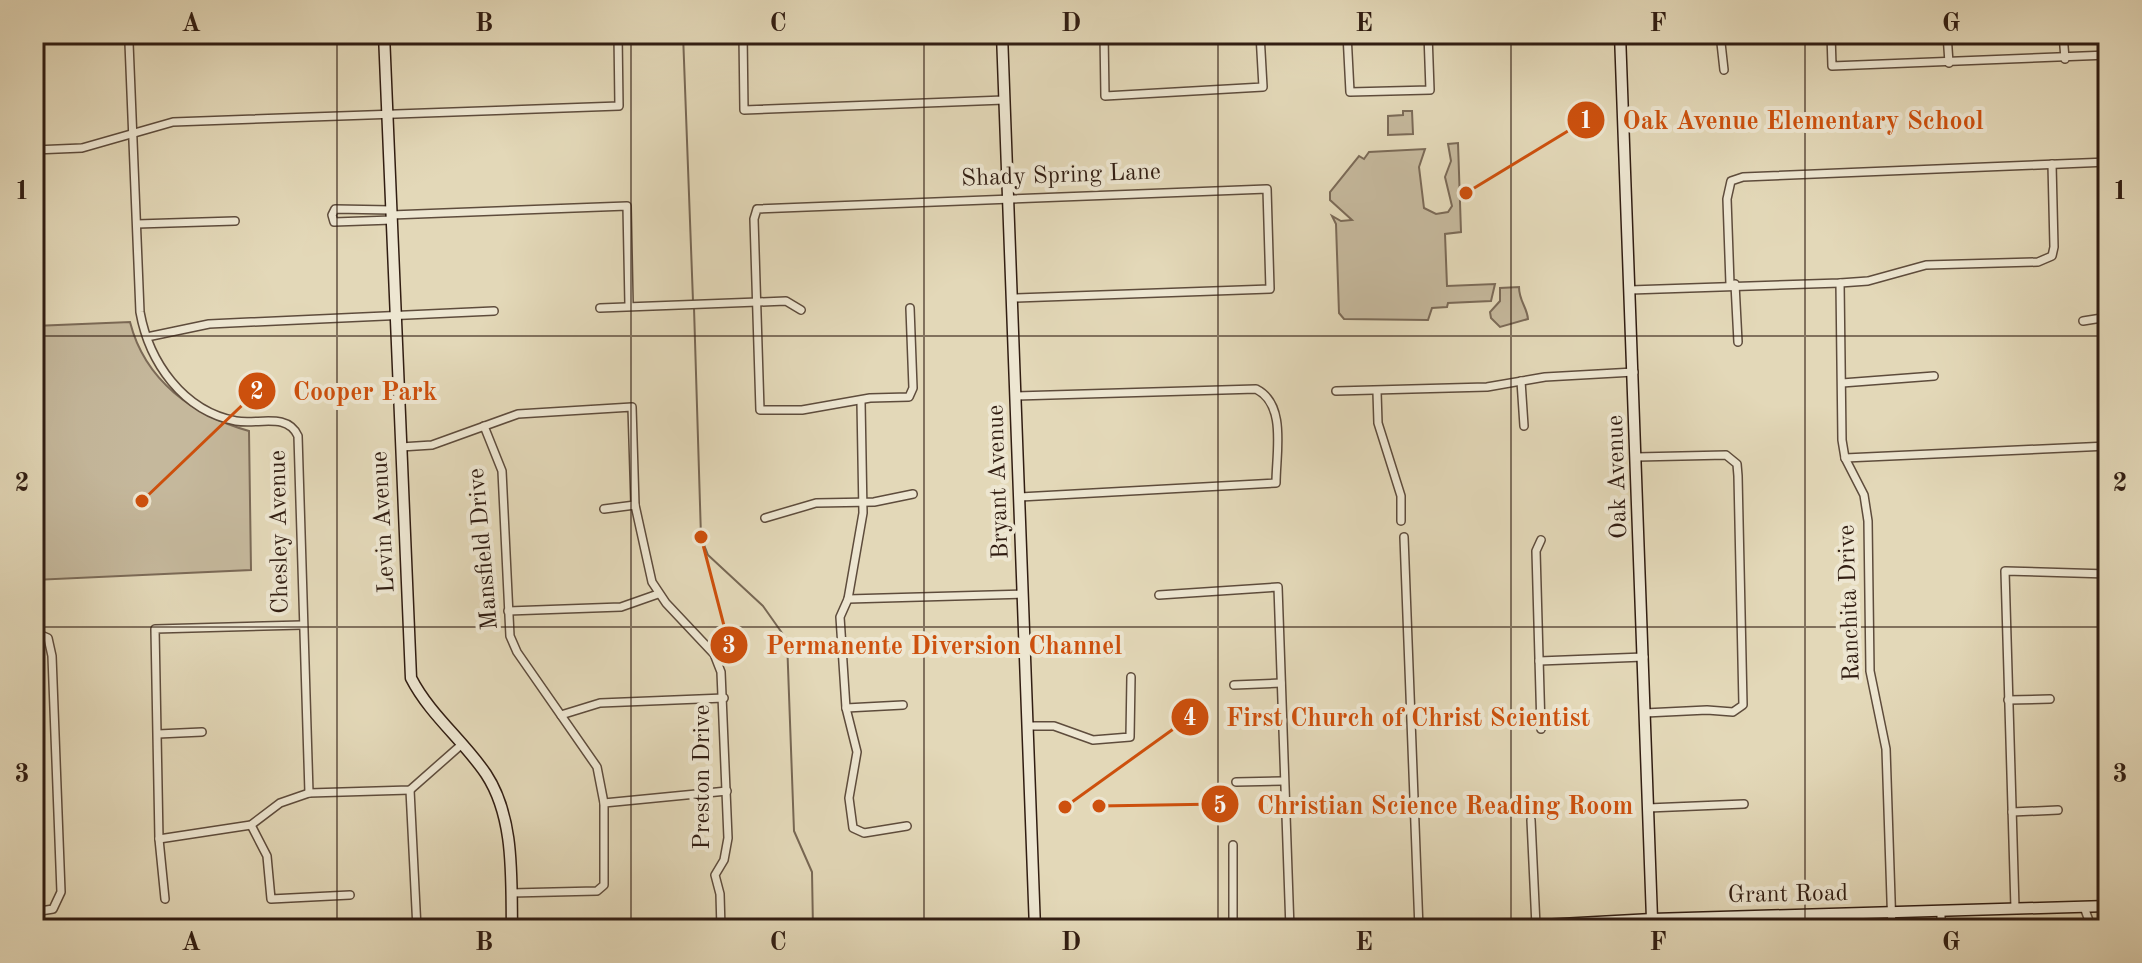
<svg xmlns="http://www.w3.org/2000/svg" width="2142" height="963" viewBox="0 0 2142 963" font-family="'Old Standard TT',serif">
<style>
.green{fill:#c5b89c;stroke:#7b6a57;stroke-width:2}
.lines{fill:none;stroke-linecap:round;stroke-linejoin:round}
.stream{stroke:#776754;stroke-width:2}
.street-casing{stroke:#5e4c3c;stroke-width:10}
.secondary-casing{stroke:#311d12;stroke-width:13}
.street{stroke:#ede6d1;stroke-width:7}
.secondary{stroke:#ede6d1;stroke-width:10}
.grid{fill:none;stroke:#311d12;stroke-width:2;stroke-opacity:0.55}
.labels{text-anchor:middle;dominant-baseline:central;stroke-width:8;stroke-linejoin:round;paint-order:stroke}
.street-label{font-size:24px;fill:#311d12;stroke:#ede6d1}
.leader{fill:none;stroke:#cd500d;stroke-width:3}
.callout-dot{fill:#cd500d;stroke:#ede6d1;stroke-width:3}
.mark-label{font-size:24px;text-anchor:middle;font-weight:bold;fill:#fff}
.callout-label{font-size:26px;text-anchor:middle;font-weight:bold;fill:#cd500d;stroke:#ede6d1;stroke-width:8;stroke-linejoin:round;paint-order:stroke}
.neatline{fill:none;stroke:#311d12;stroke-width:3}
.grid-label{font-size:26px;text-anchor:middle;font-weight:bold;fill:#311d12}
</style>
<rect width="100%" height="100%" fill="#e3d8b8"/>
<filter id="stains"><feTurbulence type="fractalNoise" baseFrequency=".0025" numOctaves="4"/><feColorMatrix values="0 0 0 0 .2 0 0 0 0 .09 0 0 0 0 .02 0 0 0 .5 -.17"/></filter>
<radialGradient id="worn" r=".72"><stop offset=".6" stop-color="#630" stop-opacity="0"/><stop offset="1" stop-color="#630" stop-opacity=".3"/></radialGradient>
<g class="green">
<polygon points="1403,111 1412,111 1413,134 1388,135 1388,116 1403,115"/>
<polygon points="1458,143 1461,232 1445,234 1447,286 1495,284 1491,301 1448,303 1447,307 1432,308 1428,320 1344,319 1339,313 1336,224 1332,216 1341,221 1352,220 1330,200 1330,192 1359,156 1364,159 1369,152 1425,149 1419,167 1424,208 1436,214 1448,212 1452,206 1445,177 1451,161 1448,144"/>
<path d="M 1519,287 C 1519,301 1527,307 1528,319 L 1500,327 L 1491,318 L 1490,312 L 1500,301 L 1500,288 Z"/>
<path d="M 130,322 C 145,381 193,415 249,431 L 251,570 L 34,580 L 34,326 Z"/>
</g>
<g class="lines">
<g class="stream">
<polyline points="683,34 693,301"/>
<polyline points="694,308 701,537 708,555 763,606 787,640 794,831 812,872 813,929"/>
</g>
<g class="street-casing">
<g id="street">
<path d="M 133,34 L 129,43 L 140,312 C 149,362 183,411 236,421 C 258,425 287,412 298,436 L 309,793"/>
<polyline points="743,34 744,110 1004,100"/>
<polyline points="1104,34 1105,96 1263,87 1260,34"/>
<polyline points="1347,34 1350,92 1430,90 1428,34"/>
<polyline points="1720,34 1724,70"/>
<polyline points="1831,34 1832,66 2108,55"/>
<polyline points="1947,34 1949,63"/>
<polyline points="2063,34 2065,59"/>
<polyline points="34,150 82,148 173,122 619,106 618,34"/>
<polyline points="391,210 335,209 332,215 334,222 392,220"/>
<polyline points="391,215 627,206 629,305"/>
<polyline points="137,224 235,221"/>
<polyline points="1840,283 1842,440 1845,458 1864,495 1868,521 1870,671 1886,749 1892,929"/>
<polyline points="1730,284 1727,199 1731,181 1743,177 2108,162"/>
<polyline points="1735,284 1738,342"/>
<polyline points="1630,290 1840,283 1868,281 1926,265 2038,262 2052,256 2054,247 2052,164"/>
<polyline points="600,308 786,301 801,310"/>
<polyline points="910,308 913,388 909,397 870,398 802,410 760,410 754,219 757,209 1267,189 1270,289 1013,298"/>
<polyline points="2083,321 2108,317"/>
<polyline points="147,337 209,324 494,311"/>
<polyline points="1521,381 1524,426"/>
<polyline points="1842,383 1934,376"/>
<polyline points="1336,391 1487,387 1545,377 1634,372"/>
<polyline points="1377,392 1378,423 1401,496 1401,521"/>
<path d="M 1016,396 L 1256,389 C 1287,404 1276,453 1276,483 L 1020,497"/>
<polyline points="861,402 863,513 848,599 840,617 846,708 857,752 849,798 853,828 864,833 907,826"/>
<polyline points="484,426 502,471 510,636 517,652 597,767 604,803 604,885 597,891 511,893"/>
<polyline points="401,447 432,445 518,414 632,407 635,505 652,582 666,603 714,654 721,672 728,838 724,860 715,875 720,894 721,929"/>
<polyline points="1637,457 1726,455 1737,464 1738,476 1743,705 1733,712 1707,710 1645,713"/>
<polyline points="1845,458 2108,446"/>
<polyline points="604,509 635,505"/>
<polyline points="765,518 816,503 874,502 913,494"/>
<polyline points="1404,537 1419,929"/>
<polyline points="1541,540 1536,551 1541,729"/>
<polyline points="1159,595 1278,587 1290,929"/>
<polyline points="848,599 1023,594"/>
<polyline points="508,611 621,607 658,594"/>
<polyline points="34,632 48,638 52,656 61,892 53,909 34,912"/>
<polyline points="1539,661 1644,657"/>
<polyline points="1234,685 1281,683"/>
<polyline points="2008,700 2050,699"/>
<polyline points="846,708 903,705"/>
<polyline points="561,715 600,703 724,698"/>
<polyline points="1029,726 1054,726 1093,740 1130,737 1131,677"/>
<polyline points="158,734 202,732"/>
<polyline points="1236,782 1283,781"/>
<polyline points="410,790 417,929"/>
<polyline points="604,803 727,791"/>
<polyline points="1648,808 1744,804"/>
<polyline points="2012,812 2058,810"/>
<polyline points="1531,820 1536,926"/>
<polyline points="251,825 267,856 271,899 350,895"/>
<polyline points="159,839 251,825 280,803 309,793 410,790 461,745"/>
<polyline points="1233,845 1233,929"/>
<polyline points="165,899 159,839 155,629 302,625"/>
<polyline points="2084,907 2092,929"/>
<polyline points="2015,908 2005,571 2108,574"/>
<polyline points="1941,911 1941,929"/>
</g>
</g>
<g class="secondary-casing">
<g id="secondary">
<path d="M 384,34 L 411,678 C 430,715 463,740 486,774 C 515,818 511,878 512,929"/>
<polyline points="1002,34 1035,929"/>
<polyline points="1620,34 1652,919"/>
<polyline points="1470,929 1652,919 2108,906"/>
</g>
</g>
<use href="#street" class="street"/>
<use href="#secondary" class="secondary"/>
</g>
<path class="grid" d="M 337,34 L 337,929M 631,34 L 631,929M 924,34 L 924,929M 1218,34 L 1218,929M 1511,34 L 1511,929M 1805,34 L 1805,929M 34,336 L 2108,336M 34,627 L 2108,627"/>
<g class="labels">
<g class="street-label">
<text transform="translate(1061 176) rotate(-2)">Shady Spring Lane</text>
<text transform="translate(1618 477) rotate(-92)">Oak Avenue</text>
<text transform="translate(999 482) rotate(-92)">Bryant Avenue</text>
<text transform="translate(384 522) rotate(-93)">Levin Avenue</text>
<text transform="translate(280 532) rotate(-91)">Chesley Avenue</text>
<text transform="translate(484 549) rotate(-95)">Mansfield Drive</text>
<text transform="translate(1850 603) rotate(-92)">Ranchita Drive</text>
<text transform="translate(703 777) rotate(-90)">Preston Drive</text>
<text transform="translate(1788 895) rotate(-1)">Grant Road</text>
</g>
</g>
<path class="leader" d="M1466 193L1586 120M142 501L257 391M701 537L729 645M1065 807L1190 717M1099 806L1220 804"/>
<g class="callout-dot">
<circle cx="1466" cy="193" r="8"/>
<circle cx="142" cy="501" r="8"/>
<circle cx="701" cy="537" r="8"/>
<circle cx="1065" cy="807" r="8"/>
<circle cx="1099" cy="806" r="8"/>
<circle cx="1586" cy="120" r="20"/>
<circle cx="257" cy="391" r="20"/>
<circle cx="729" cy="645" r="20"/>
<circle cx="1190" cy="717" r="20"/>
<circle cx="1220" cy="804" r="20"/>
</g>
<g class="mark-label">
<text x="1586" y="128">1</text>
<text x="257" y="399">2</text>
<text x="729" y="653">3</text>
<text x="1190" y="725">4</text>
<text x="1220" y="813">5</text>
</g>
<g class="callout-label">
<text x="1803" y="129">Oak Avenue Elementary School</text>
<text x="365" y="400">Cooper Park</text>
<text x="944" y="654">Permanente Diversion Channel</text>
<text x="1408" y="726">First Church of Christ Scientist</text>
<text x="1445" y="814">Christian Science Reading Room</text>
</g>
<rect width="2142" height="963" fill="none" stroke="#e3d8b8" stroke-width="88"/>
<rect x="44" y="44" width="2054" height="875" class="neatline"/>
<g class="grid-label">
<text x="191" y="31">A</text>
<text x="484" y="31">B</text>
<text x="778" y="31">C</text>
<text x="1071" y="31">D</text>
<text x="1364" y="31">E</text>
<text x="1658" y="31">F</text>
<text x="1951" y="31">G</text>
<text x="22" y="199">1</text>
<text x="2120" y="199">1</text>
<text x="22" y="491">2</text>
<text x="2120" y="491">2</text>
<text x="22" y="782">3</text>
<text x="2120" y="782">3</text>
<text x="191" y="950">A</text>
<text x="484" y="950">B</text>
<text x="778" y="950">C</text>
<text x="1071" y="950">D</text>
<text x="1364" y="950">E</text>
<text x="1658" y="950">F</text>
<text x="1951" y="950">G</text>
</g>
<rect width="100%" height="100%" filter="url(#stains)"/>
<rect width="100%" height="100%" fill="url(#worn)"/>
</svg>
